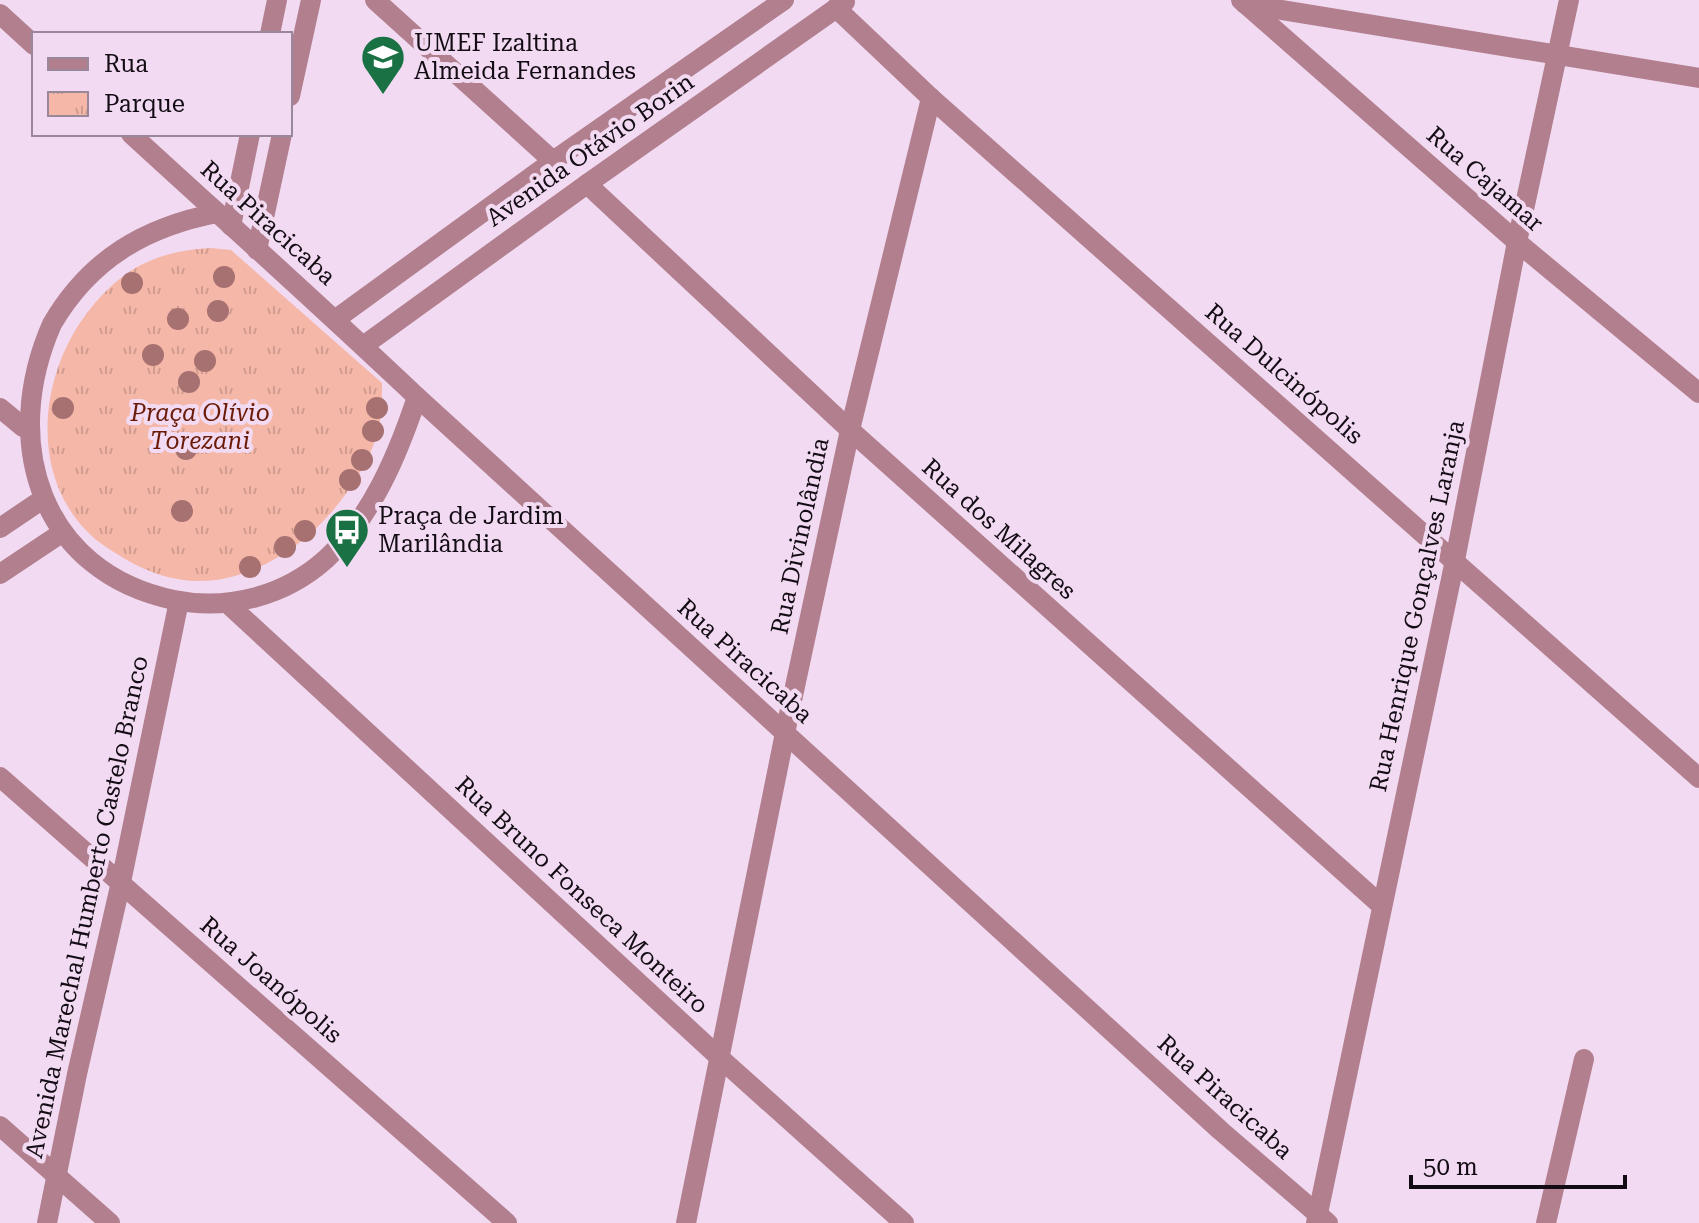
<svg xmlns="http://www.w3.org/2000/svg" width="1699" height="1223" viewBox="0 0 1699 1223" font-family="'Roboto Serif',serif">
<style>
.park{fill:url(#park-tufts)}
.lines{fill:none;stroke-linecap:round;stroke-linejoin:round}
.minor{stroke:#b27f8e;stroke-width:20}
.tertiary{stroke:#b27f8e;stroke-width:20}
.tree{fill:#a77171}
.labels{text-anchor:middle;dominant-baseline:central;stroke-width:8;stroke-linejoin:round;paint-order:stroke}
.poi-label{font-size:24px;fill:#140c14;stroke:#f2dbf2;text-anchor:start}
.street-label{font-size:24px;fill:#140c14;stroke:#f2dbf2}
.park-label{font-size:24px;font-style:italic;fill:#6a1b08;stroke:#f2dbf2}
</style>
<defs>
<pattern id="park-tufts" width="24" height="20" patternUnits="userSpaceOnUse" patternTransform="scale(2)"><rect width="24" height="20" fill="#f4b7a8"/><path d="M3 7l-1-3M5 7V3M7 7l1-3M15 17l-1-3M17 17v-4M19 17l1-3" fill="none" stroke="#d09c90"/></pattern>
</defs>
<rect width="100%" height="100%" fill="#f2dbf2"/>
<path class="park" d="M 211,248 L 231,250 L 382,383 C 382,399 382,416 378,431 C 368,470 331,519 299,543 C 243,585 186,595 125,559 C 115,553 104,546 95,539 C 28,481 38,377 87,313 C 121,269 155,251 211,248 Z"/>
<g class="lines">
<g class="minor">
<polyline points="375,0 553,161"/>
<polyline points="1241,0 1517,242 1699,393"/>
<polyline points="1245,4 1699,78"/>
<polyline points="836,8 931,98 1699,778"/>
<polyline points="587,184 850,430 1382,906"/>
<polyline points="336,319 553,161 784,0"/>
<polyline points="363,346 587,184 845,2"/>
<polyline points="0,408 23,427"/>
<polyline points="227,603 720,1058 904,1223"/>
<polyline points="0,777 507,1223"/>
<polyline points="0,1126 110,1223"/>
<polyline points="686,1223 785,733 850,430 931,98"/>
<polyline points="1316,1223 1455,560 1517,242 1569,0"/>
<polyline points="1546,1223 1584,1059"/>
</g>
<g class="tertiary">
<polyline points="0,14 34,45"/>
<polyline points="270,34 277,0"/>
<polyline points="290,96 311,0"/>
<path d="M 131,134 C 227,222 323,308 417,397 L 1221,1131 L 1328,1223"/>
<path d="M 217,213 C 145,227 90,259 52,324 C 0,442 40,572 174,600 C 228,611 285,596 326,559 C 372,517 398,454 417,397"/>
<polyline points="231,226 250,134"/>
<polyline points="257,250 282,134"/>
<polyline points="0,528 40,501"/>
<polyline points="0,574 60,534"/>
<polyline points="47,1223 77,1074 121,882 179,601"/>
</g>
</g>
<g class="tree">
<circle cx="224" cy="277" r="11"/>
<circle cx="132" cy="283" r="11"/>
<circle cx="218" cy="311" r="11"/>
<circle cx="178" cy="319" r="11"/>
<circle cx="153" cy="355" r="11"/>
<circle cx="205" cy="361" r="11"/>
<circle cx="189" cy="382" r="11"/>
<circle cx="63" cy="408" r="11"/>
<circle cx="377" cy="408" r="11"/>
<circle cx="373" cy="431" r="11"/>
<circle cx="186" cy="449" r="11"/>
<circle cx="362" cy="460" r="11"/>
<circle cx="350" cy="480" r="11"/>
<circle cx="182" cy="511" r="11"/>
<circle cx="305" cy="531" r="11"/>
<circle cx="285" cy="547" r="11"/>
<circle cx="250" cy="567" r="11"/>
</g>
<defs>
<g id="school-pin" transform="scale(2.3)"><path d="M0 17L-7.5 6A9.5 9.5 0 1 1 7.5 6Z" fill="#197144" stroke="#f2dbf2"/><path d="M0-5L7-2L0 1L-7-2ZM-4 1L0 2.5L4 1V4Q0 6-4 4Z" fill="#fff"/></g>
<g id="bus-pin" transform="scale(2.3)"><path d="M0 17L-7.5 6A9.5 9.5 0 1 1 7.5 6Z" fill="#197144" stroke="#f2dbf2"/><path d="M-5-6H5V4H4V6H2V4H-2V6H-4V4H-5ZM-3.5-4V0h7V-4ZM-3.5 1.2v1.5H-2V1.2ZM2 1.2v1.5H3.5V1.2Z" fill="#fff"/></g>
</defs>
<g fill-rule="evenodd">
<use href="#school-pin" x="383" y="57"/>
<use href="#bus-pin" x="347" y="530"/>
</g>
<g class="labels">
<g class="poi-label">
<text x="414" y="43">UMEF Izaltina<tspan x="414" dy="28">Almeida Fernandes</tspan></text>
<text x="378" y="516">Praça de Jardim<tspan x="378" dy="28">Marilândia</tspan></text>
</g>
<g class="street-label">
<text transform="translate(590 150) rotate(-35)">Avenida Otávio Borin</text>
<text transform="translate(1485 179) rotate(41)">Rua Cajamar</text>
<text transform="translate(268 223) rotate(42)">Rua Piracicaba</text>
<text transform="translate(1284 374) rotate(41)">Rua Dulcinópolis</text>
<text transform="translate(999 529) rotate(42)">Rua dos Milagres</text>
<text transform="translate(800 536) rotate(-78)">Rua Divinolândia</text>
<text transform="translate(1417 606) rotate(-78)">Rua Henrique Gonçalves Laranja</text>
<text transform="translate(745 661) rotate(42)">Rua Piracicaba</text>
<text transform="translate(582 895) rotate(43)">Rua Bruno Fonseca Monteiro</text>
<text transform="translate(87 907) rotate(-78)">Avenida Marechal Humberto Castelo Branco</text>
<text transform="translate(271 980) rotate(41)">Rua Joanópolis</text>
<text transform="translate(1225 1097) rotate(42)">Rua Piracicaba</text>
</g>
<g class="park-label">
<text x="200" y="413">Praça Olívio<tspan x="200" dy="28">Torezani</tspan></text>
</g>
</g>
<rect x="32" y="32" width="260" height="104" fill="#f2dbf2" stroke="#998899" stroke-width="2"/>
<rect x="48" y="58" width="40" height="12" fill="#b27f8e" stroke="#998899" stroke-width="2"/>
<text x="104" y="72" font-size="24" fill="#140c14">Rua</text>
<rect x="48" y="92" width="40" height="24" fill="url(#park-tufts)" stroke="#998899" stroke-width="2"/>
<text x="104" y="112" font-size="24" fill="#140c14">Parque</text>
<path d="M1411 1175v12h214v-12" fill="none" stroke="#140c14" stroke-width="4"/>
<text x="1423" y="1175" font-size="24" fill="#140c14" stroke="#f2dbf2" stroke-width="6" paint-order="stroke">50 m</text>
</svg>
